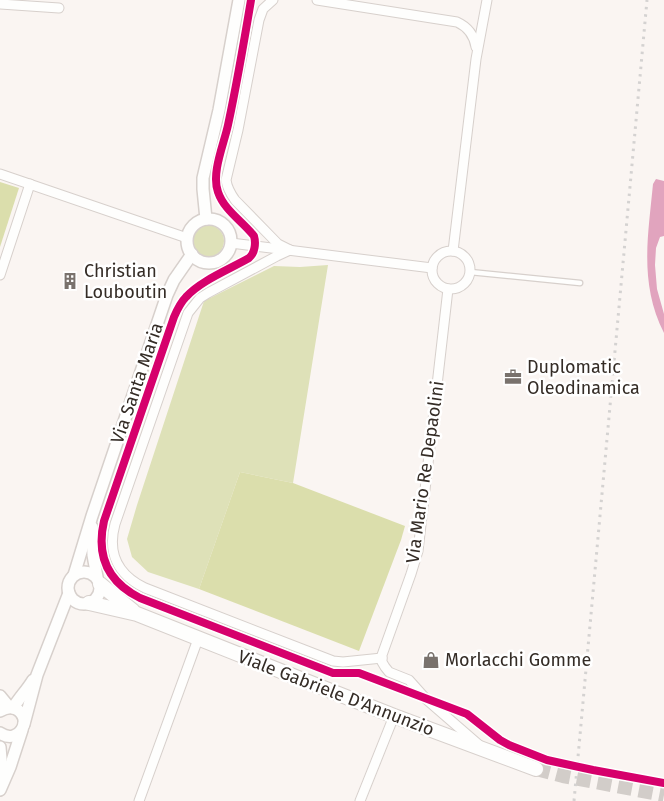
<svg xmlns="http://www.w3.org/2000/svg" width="664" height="801" viewBox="0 0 664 801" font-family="'Fira Sans',sans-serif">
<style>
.green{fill:#dee1b8}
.forest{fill:#dbdeac}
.water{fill:#e1a4be}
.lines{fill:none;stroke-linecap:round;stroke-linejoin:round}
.secondary-tunnel{stroke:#d2cdc9;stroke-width:14;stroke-dasharray:14 7;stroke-linecap:butt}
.service-casing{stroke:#d7d0cc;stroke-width:7}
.minor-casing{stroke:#d7d0cc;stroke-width:11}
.tertiary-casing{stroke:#d7d0cc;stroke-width:14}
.secondary-casing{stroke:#d7d0cc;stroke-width:16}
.service{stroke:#fefefd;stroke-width:4.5}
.minor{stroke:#fefefd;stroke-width:9}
.tertiary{stroke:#fefefd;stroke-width:11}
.secondary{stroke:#fefefd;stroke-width:14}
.rail{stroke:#d4d2d1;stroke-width:3;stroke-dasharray:2.5 5;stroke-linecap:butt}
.cycleway-casing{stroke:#fff;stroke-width:11}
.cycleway{stroke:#d6006c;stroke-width:8}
.labels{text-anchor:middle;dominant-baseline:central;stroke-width:5;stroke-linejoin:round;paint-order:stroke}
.poi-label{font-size:18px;fill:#342c26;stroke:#fff;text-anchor:start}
.street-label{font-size:18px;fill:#342c26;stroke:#fff}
</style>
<rect width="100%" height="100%" fill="#faf5f2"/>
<g class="green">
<circle cx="208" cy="241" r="16"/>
<polygon points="328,265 293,483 240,472 199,589 148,572 132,557 127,539 137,505 204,301 274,266 300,267"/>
</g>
<g class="forest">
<polygon points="0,182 19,188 0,247"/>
<polygon points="240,472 293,483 405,526 401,540 359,651 199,589"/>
</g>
<path class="water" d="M 656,179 L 664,181 L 664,236 L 660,237 L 656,248 L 655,265 L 657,289 L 664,314 L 664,333 C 639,283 648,237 653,184 Z"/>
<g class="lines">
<polyline class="secondary-tunnel" points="536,769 563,776 664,795"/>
<g class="service-casing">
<polyline id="service" points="470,272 580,283"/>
</g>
<g class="minor-casing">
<g id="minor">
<path d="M 273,0 L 263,9 L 259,20 L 238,130 L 226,180 C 227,188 230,193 235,200 L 278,244 L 290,250"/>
<path d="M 317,0 L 457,22 C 468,27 474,35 476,47"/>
<polyline points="0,4 59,8"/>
<polyline points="0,174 187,238"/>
<polyline points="231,243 432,268"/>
<path d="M 290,250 L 277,256 L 208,293 L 200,298 L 188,313 L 115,524 C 107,553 118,575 145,588 L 333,661 L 343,662 L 382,658"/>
<polyline points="453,251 476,59 487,0"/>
<circle cx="451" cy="270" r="19"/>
<polyline points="0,275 30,184"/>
<polyline points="448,289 418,551 411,574 382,655 382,662 385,667 389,672 409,680 426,699 479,745"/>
<polyline points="139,801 198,639"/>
<polyline points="360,801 394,716"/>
</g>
</g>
<g class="tertiary-casing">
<g id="tertiary">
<polyline points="206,219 203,189 203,178 219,110 239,0"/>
<circle cx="209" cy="241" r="22"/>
<polyline points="92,527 93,555 97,577"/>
<circle cx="84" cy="588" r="16"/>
<polyline points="74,575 92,516 167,295 174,280 192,254"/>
<polyline points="0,696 9,707"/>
<path d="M 13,708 C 19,698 27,690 33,680"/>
<path d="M 0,711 C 5,708 10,706 16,709 C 34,718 19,746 0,733"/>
<polyline points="24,724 37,675 69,593"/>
<polyline points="0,747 1,759 0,773"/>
<polyline points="0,790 10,767 22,730"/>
</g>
</g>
<g class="secondary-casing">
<g id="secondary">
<polyline points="100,584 133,611"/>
<polyline points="89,603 137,614 394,716 536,769"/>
</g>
</g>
<use href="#service" class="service"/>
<use href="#minor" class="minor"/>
<use href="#tertiary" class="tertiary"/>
<use href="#secondary" class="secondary"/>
<polyline class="rail" points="574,801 647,0"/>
<g class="cycleway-casing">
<path id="cycleway" d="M 251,0 C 244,42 237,83 228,125 C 224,144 211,173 218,192 C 224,210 242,221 254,236 C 256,243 255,253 249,258 C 230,269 200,281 186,297 C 180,303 177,310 174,317 L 104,521 C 96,556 108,582 140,598 L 333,673 L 359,673 L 467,714 L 500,740 L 509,745 L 547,760 L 593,770 L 664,783"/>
</g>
<use href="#cycleway" class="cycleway"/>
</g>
<defs>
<g id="building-bare" transform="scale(1.35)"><path d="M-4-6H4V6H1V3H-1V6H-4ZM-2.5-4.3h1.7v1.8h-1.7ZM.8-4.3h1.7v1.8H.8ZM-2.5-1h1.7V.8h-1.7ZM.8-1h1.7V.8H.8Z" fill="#79726d" stroke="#fff" stroke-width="2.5" paint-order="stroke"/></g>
<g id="office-bare" transform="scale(1.35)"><path d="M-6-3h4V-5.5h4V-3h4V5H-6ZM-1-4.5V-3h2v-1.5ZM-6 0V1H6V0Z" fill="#79726d" stroke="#fff" stroke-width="2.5" paint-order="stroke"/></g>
<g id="shop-bare" transform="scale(1.35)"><path d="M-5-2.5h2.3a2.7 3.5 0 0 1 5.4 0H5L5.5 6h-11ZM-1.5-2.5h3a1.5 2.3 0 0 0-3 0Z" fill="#79726d" stroke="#fff" stroke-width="2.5" paint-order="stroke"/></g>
</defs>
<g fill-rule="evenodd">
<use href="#building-bare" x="70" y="281"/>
<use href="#office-bare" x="513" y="377"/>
<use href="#shop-bare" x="431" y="660"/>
</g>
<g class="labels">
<g class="poi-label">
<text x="84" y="271">Christian<tspan x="84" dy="21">Louboutin</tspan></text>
<text x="527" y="367">Duplomatic<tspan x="527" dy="21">Oleodinamica</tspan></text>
<text x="445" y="660">Morlacchi Gomme</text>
</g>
<g class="street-label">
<text transform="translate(137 383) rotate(-71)">Via Santa Maria</text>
<text transform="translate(425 472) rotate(-82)">Via Mario Re Depaolini</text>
<text transform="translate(336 693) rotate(21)">Viale Gabriele D'Annunzio</text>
</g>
</g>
</svg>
